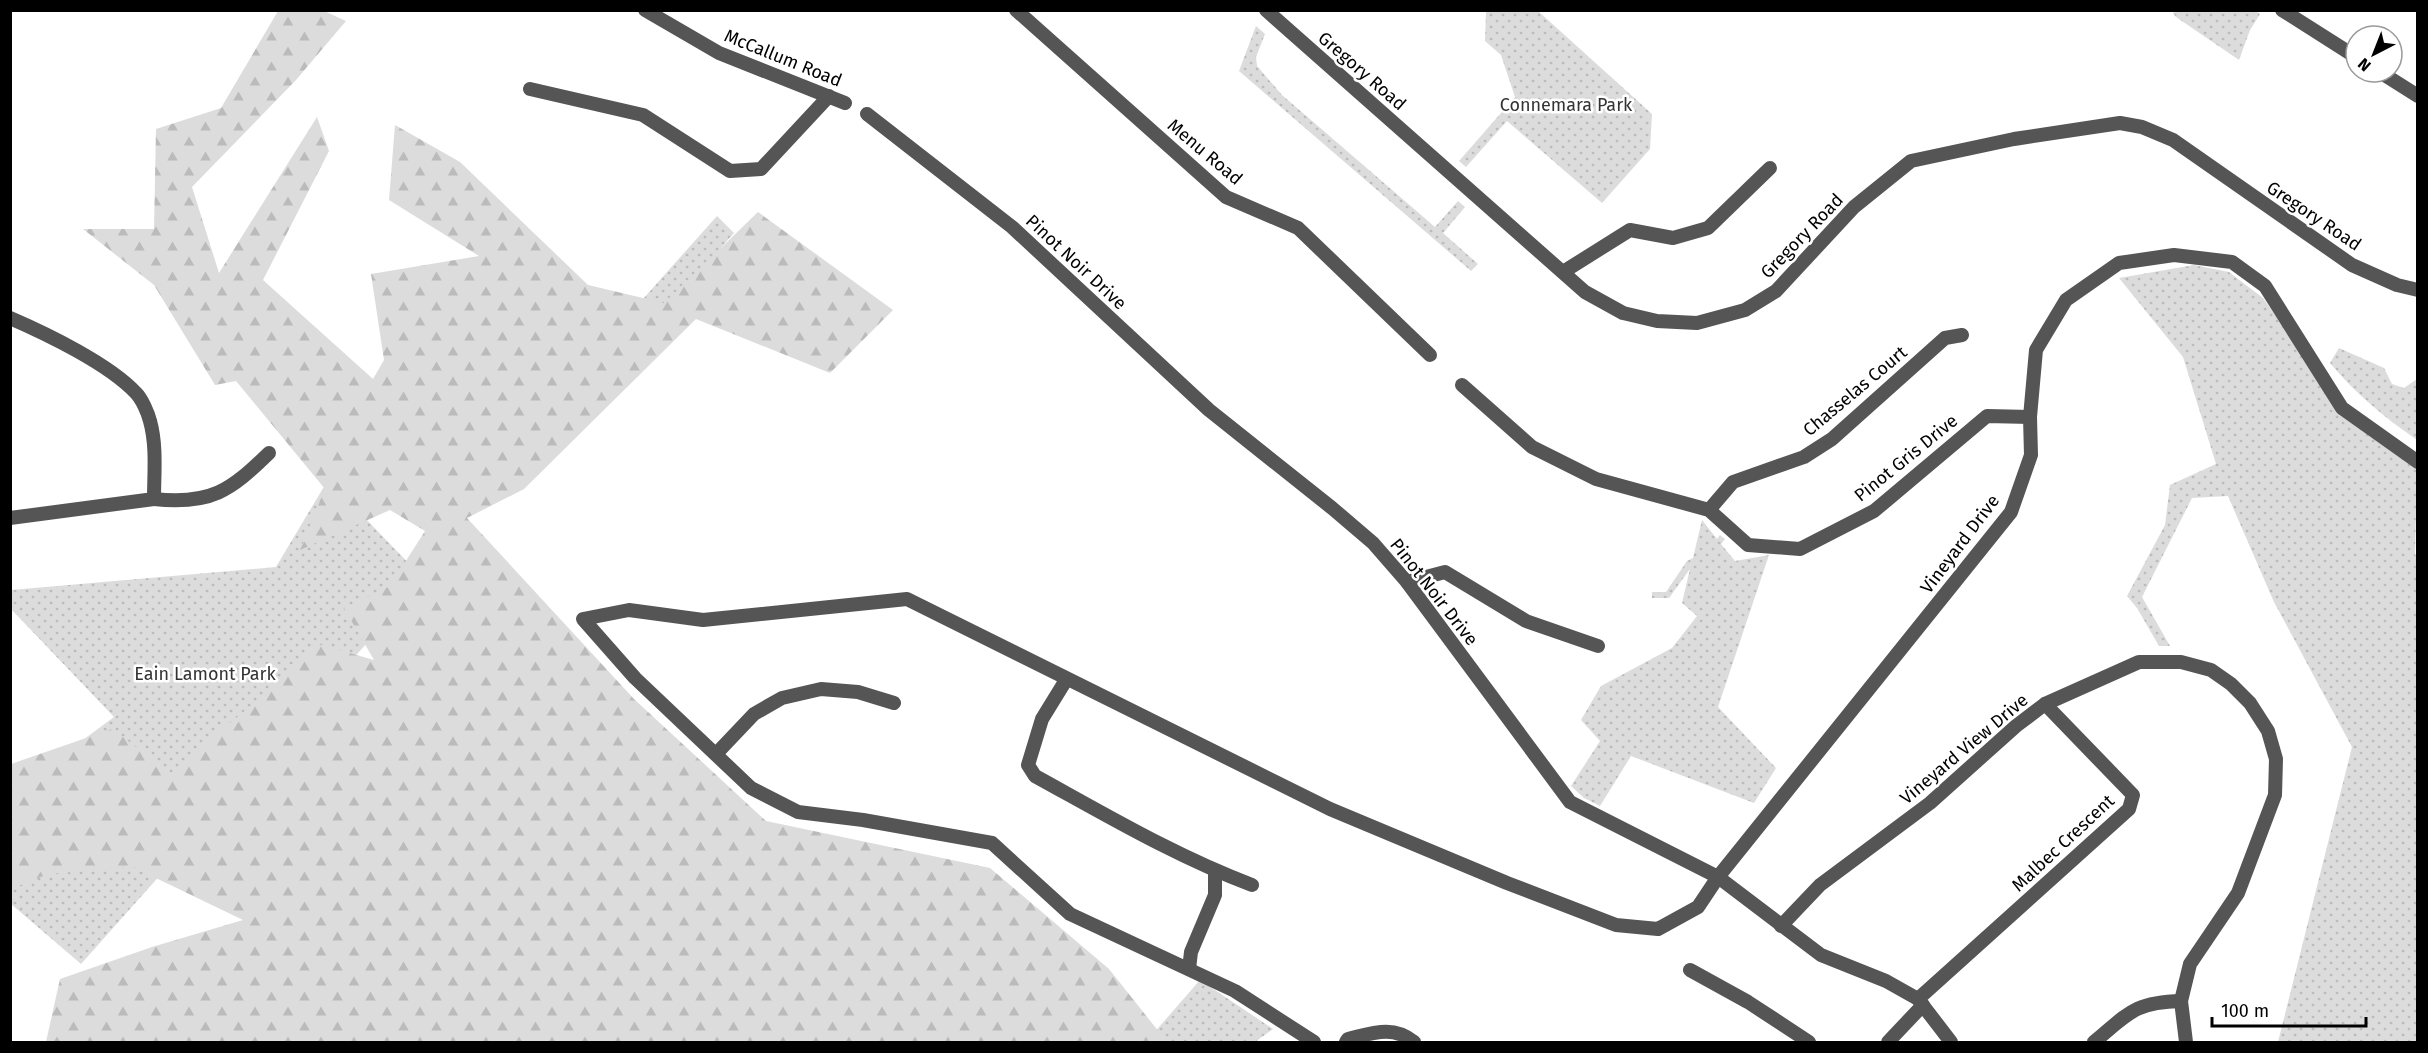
<svg xmlns="http://www.w3.org/2000/svg" width="2428" height="1053" viewBox="0 0 2428 1053" font-family="'Fira Sans',sans-serif">
<style>
.grass{fill:url(#grass-dots)}
.forest{fill:url(#forest-firs)}
.lines{fill:none;stroke-linecap:round;stroke-linejoin:round}
.minor{stroke:#555;stroke-width:14}
.labels{text-anchor:middle;dominant-baseline:central;stroke-width:5;stroke-linejoin:round;paint-order:stroke}
.street-label{font-size:18px;fill:#000;stroke:#fff}
.park-label{font-size:18px;fill:#333;stroke:#fff}
</style>
<defs>
<pattern id="grass-dots" width="8" height="8" patternUnits="userSpaceOnUse" patternTransform="scale(1.5)"><rect width="8" height="8" fill="#dcdcdc"/><path d="M2 2h.1M6 6h.1" fill="none" stroke="#bbb" stroke-width="1.8" stroke-linecap="round"/></pattern>
<pattern id="forest-firs" width="22" height="20" patternUnits="userSpaceOnUse" patternTransform="scale(1.5)"><rect width="22" height="20" fill="#dcdcdc"/><path d="M5 1l3.5 6h-7zM16 11l3.5 6h-7z" fill="#bbb"/></pattern>
</defs>
<rect width="100%" height="100%" fill="#fff"/>
<g class="grass">
<polygon points="2177,10 2255,10 2260,14 2250,30 2239,60 2176,17 2173,13"/>
<polygon points="1486,11 1538,11 1652,114 1650,149 1602,203 1507,121 1466,167 1459,161 1515,97 1501,55 1485,41"/>
<polygon points="1256,26 1265,34 1256,57 1257,66 1282,95 1435,227 1458,201 1465,207 1443,233 1478,264 1471,271 1239,71"/>
<polygon points="717,216 734,233 635,345 618,327"/>
<polygon points="2194,265 2229,272 2263,298 2349,419 2417,469 2415,554 2418,558 2417,1042 2278,1042 2352,747 2274,602 2228,496 2192,498 2142,597 2170,646 2159,646 2137,608 2127,596 2165,525 2170,485 2216,464 2183,357 2119,278"/>
<path d="M 2339,348 L 2384,368 L 2392,384 L 2404,388 L 2417,379 L 2417,440 C 2384,417 2356,394 2330,363 Z"/>
<polygon points="328,480 424,579 81,964 11,904 11,802 41,771 114,717 11,609 11,590 276,567"/>
<polygon points="1702,520 1717,539 1720,535 1725,539 1721,544 1735,561 1769,555 1718,707 1776,768 1754,803 1631,756 1600,806 1584,798 1571,786 1600,741 1581,720 1601,686 1672,648 1697,616 1682,603 1690,569 1669,598 1652,598 1652,592 1666,592 1687,561 1693,558"/>
<polygon points="1200,980 1273,1029 1255,1042 1146,1042"/>
</g>
<polygon class="forest" points="278,11 324,11 346,21 296,80 192,187 219,273 317,117 329,151 263,280 373,379 384,360 371,274 479,256 389,200 395,125 460,162 588,285 664,303 758,212 893,310 830,373 696,319 524,489 467,518 634,699 766,821 990,868 1109,969 1167,1042 46,1042 60,979 152,947 243,920 133,867 48,874 11,889 11,764 112,729 175,776 200,747 279,683 314,643 374,660 344,608 390,586 425,531 390,510 300,550 325,489 236,381 215,385 154,285 83,229 154,229 156,129 221,108"/>
<g class="lines">
<g class="minor">
<polyline points="645,10 719,53 845,103"/>
<polyline points="1016,10 1226,197 1298,228 1430,355"/>
<polyline points="1266,10 1585,292 1623,313 1657,321 1697,323 1745,310 1776,291 1854,207 1911,161 2014,139 2120,123 2142,127 2173,140 2352,265 2397,285 2418,290"/>
<polyline points="2282,10 2356,57"/>
<polyline points="2380,72 2418,96"/>
<polyline points="530,89 643,115 730,171 761,169 829,96"/>
<polyline points="867,114 1012,227 1209,410 1332,508 1373,543 1407,582 1570,802 1718,877 1821,955 1886,981 1918,999 1951,1042"/>
<polyline points="1563,272 1630,230 1673,238 1708,228 1770,168"/>
<path d="M 10,318 C 47,334 109,364 136,393 C 142,399 148,413 150,421 C 157,446 154,474 154,499 L 10,518"/>
<polyline points="1462,385 1532,447 1596,479 1709,510 1748,545 1800,549 1874,511 1987,416 2030,417"/>
<path d="M 154,499 C 211,505 230,491 269,453"/>
<polyline points="1709,510 1733,482 1804,457 1832,439 1945,338 1962,335"/>
<polyline points="1407,582 1445,572 1526,621 1598,646"/>
<path d="M 1066,680 L 1042,719 L 1028,765 L 1035,776 C 1106,815 1177,857 1252,885"/>
<polyline points="716,754 754,714 782,698 821,689 858,692 894,703"/>
<polyline points="1781,926 1820,885 1930,803 2016,726 2045,704 2139,662 2181,662 2211,670 2231,684 2250,703 2268,731 2276,759 2275,795 2238,893 2190,964 2181,1001 2186,1042"/>
<polyline points="1189,969 1191,952 1215,895 1215,871"/>
<polyline points="1690,970 1748,1002 1809,1042"/>
<polyline points="1918,999 2129,809 2133,795 2045,704"/>
<polyline points="1314,1042 1235,991 1070,914 992,843 863,820 798,812 751,788 635,678 583,619 629,610 703,620 907,599 1330,809 1507,883 1616,925 1658,929 1698,907 1718,877 2011,512 2031,455 2030,417 2036,350 2066,300 2119,263 2174,255 2232,262 2265,286 2342,408 2418,462"/>
<path d="M 1346,1042 L 1348,1039 C 1373,1033 1393,1025 1414,1042"/>
<polyline points="1888,1042 1923,1005"/>
<path d="M 2094,1042 C 2128,1014 2134,1002 2181,1001"/>
</g>
</g>
<g class="labels">
<g class="street-label">
<text transform="translate(783 58) rotate(22)">McCallum Road</text>
<text transform="translate(1362 71) rotate(41)">Gregory Road</text>
<text transform="translate(1205 152) rotate(40)">Menu Road</text>
<text transform="translate(2314 216) rotate(34)">Gregory Road</text>
<text transform="translate(1802 236) rotate(-46)">Gregory Road</text>
<text transform="translate(1076 262) rotate(43)">Pinot Noir Drive</text>
<text transform="translate(1855 391) rotate(-40)">Chasselas Court</text>
<text transform="translate(1906 458) rotate(-39)">Pinot Gris Drive</text>
<text transform="translate(1960 544) rotate(-53)">Vineyard Drive</text>
<text transform="translate(1434 592) rotate(52)">Pinot Noir Drive</text>
<text transform="translate(1964 749) rotate(-40)">Vineyard View Drive</text>
<text transform="translate(2063 843) rotate(-43)">Malbec Crescent</text>
</g>
<g class="park-label">
<text x="1566" y="105">Connemara Park</text>
<text x="205" y="674">Eain Lamont Park</text>
</g>
</g>
<rect width="2428" height="1053" fill="none" stroke="#000000" stroke-width="24"/>
<g transform="translate(2374 54) rotate(222)"><circle r="28" fill="#ffffff" stroke="#999999" stroke-width="1.5"/>
<path d="M0-4.5L10 22L0 15L-10 22Z" fill="#000000"/>
<text y="-9" font-size="16" font-weight="bold" text-anchor="middle" fill="#000000">N</text>
</g>
<path d="M2212 1017v9h154v-9" fill="none" stroke="#000000" stroke-width="3"/>
<text x="2221" y="1017" font-size="18" fill="#000000" stroke="#ffffff" stroke-width="4.5" paint-order="stroke">100 m</text>
</svg>
